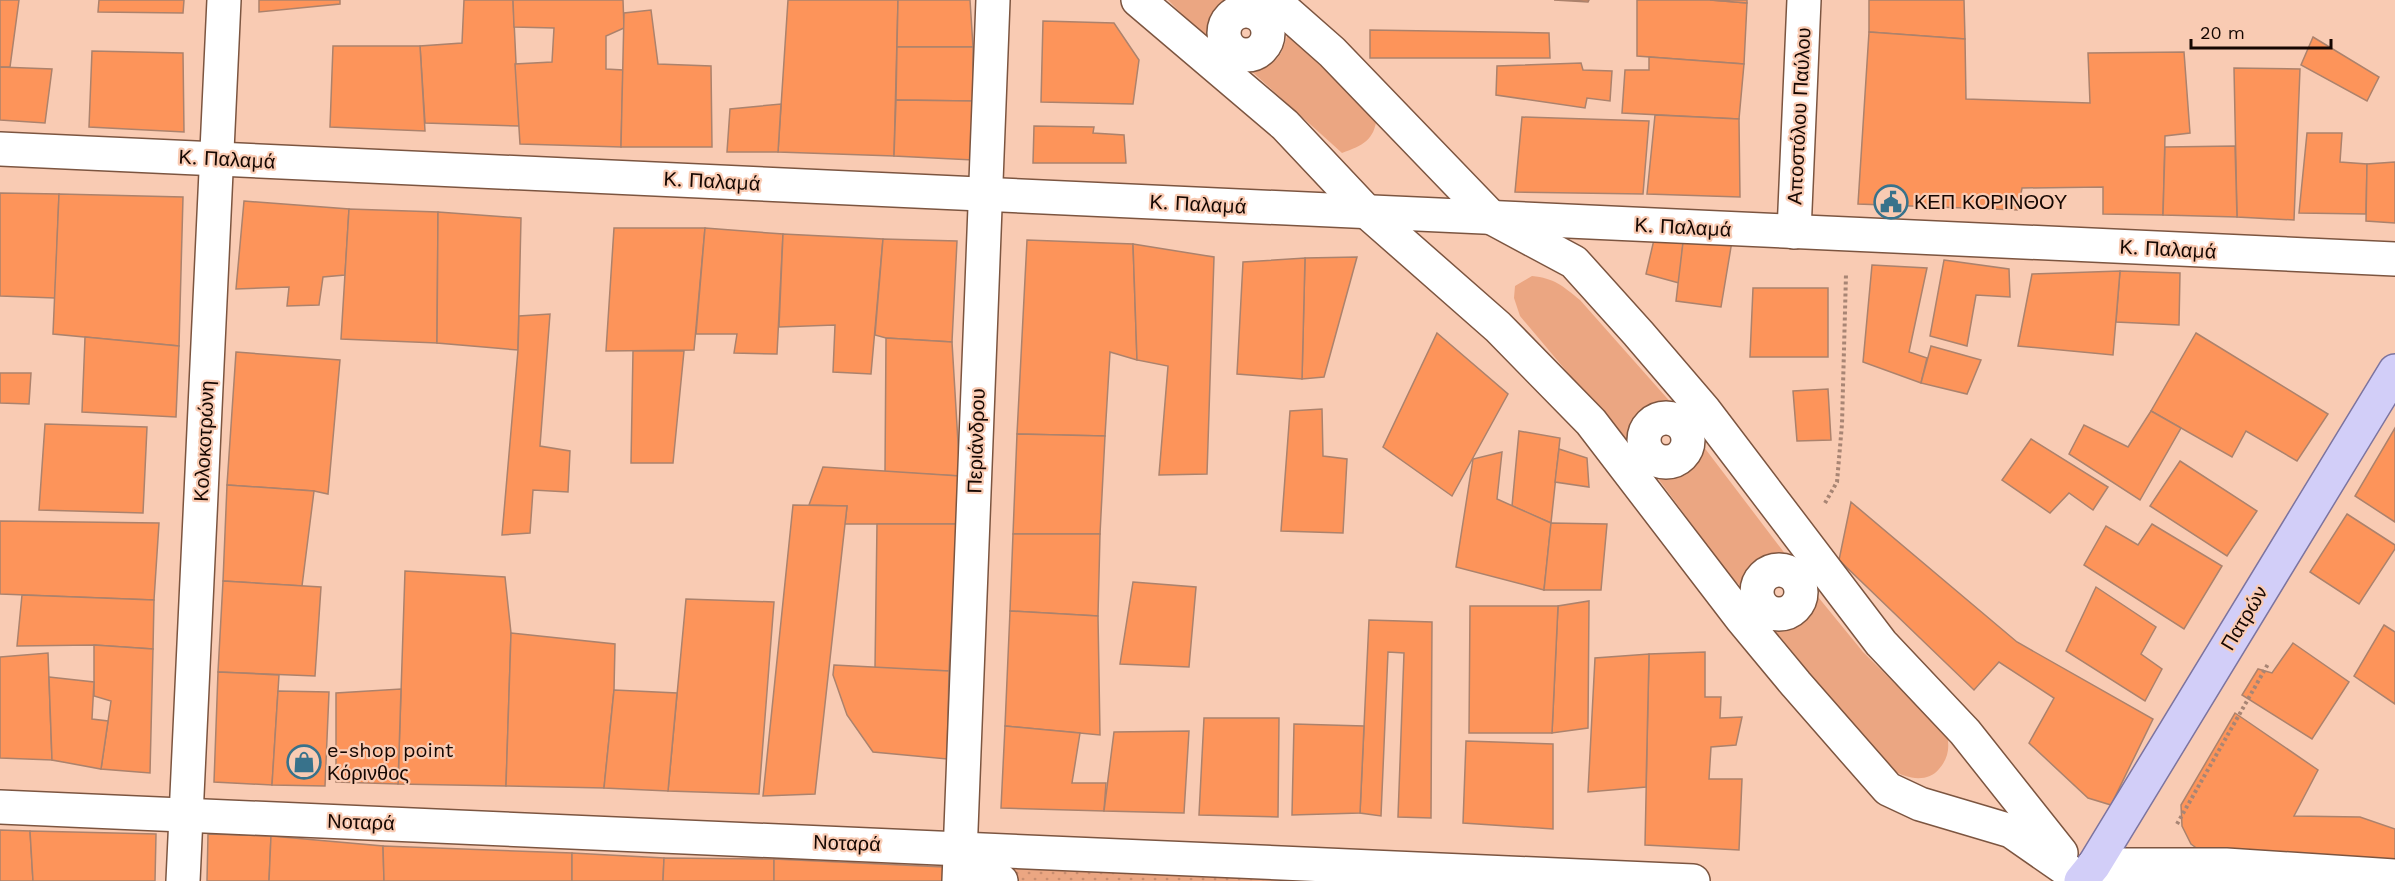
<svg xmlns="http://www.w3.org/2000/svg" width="2395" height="881" viewBox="0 0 2395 881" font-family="'Work Sans',sans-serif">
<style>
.green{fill:#eba682}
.park{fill:url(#park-dots)}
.building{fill:#fd945a;stroke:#ac826c;stroke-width:1.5}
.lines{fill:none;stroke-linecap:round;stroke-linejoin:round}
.street-casing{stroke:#7c5540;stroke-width:36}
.secondary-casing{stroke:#7c5540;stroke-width:36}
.primary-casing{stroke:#7c749f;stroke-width:36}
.path{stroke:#a88574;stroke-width:4;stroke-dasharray:3 3;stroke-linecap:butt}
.street{stroke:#fff;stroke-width:33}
.secondary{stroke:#fff;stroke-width:33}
.primary{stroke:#d2cef8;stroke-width:33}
.labels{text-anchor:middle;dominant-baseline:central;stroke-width:4.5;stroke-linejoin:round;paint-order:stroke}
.street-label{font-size:20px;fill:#150702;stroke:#f9cbb3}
.poi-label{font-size:20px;fill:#150702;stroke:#f9cbb3;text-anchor:start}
</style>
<defs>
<pattern id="park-dots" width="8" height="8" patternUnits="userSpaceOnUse" patternTransform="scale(1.5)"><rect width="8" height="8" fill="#eba682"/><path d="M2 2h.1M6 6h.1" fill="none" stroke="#c98d6f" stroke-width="1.8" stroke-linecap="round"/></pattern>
</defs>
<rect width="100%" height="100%" fill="#f9cbb3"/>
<g class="green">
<path d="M 1168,0 L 1238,0 C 1215,11 1212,15 1207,40 Z"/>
<path d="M 1288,32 L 1377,117 C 1374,141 1363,145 1342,153 L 1248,68 C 1276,68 1282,57 1288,32 Z"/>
<path d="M 1532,276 C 1554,278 1563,286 1580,300 L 1681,414 L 1659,413 L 1644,420 L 1632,449 L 1520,316 L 1514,298 L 1515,286 Z"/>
<path d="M 1694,434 L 1789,559 C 1761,559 1754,567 1747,593 L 1727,572 L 1651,469 C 1675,470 1684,474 1698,452 Z"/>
<path d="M 1814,592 L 1863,652 L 1947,735 C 1950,748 1948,759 1939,769 C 1928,783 1906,779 1893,770 C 1877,759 1864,740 1852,726 C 1825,694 1799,661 1773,628 C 1797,624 1807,615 1814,592 Z"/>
</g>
<polygon class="park" points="1013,860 1301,881 993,881"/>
<g class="building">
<polygon points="0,0 19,0 10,67 0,67"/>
<polygon points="99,0 184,0 183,13 98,12"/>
<polygon points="259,0 340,0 340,4 259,12"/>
<polygon points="464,0 513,0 519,126 425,123 420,46 462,43"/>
<polygon points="513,0 623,0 624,28 606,36 606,69 623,70 621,147 520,144 515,64 552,62 554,28 514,27"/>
<polygon points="788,0 898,0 894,156 778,152"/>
<polygon points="898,0 970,0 973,47 897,47"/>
<polygon points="1554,0 1589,0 1588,2"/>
<polygon points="1637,0 1710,0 1747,3 1744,64 1637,56"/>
<polygon points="1710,0 1747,0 1747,3"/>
<polygon points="1869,0 1964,0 1965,39 1869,32"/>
<polygon points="651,10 658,64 711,66 712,147 621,147 624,13"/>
<polygon points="1043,21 1114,23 1139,60 1133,104 1041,102"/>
<polygon points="1370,30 1549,33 1550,58 1370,58"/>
<polygon points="1869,32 1965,39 1966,99 2090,103 2088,53 2184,52 2190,133 2165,136 2163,215 2103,214 2103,187 2022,188 2018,210 1858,204"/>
<polygon points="2313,37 2379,77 2367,101 2301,65"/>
<polygon points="333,46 420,46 425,131 330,127"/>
<polygon points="897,47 973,47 973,101 896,100"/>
<polygon points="92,51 183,53 184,132 89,127"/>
<polygon points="1649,57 1744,64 1739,119 1622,113 1625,70 1649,70"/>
<polygon points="1581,63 1583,70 1612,71 1610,101 1587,98 1585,108 1496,95 1497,66"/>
<polygon points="0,67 52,69 45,123 0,120"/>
<polygon points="2234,68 2300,69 2294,220 2237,217"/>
<polygon points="896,100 973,101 973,160 894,156"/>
<polygon points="781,104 778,152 727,152 730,109"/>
<polygon points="1655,115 1739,119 1740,197 1647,194"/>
<polygon points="1522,117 1649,121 1643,194 1515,192"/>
<polygon points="1034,126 1094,127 1093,133 1124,135 1126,163 1033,163"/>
<polygon points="2307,133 2342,133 2340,162 2367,164 2366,214 2299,213"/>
<polygon points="2235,146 2237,217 2163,215 2165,147"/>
<polygon points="2395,162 2395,223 2366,221 2367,164"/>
<polygon points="0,193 59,194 55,298 0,296"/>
<polygon points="59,194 183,197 179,346 53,334"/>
<polygon points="244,201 349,209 345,275 323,277 319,305 287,306 289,287 236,289"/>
<polygon points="349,209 438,212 437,343 341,339"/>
<polygon points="438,212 521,218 518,350 437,343"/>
<polygon points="614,228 705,228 694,350 606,351"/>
<polygon points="705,228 783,234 777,354 734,353 737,334 696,334"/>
<polygon points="1656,231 1684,234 1679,283 1646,274"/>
<polygon points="783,234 883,239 871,374 833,372 835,325 779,327"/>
<polygon points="1684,234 1732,241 1721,307 1676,301"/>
<polygon points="883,239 957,241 952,342 886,338 875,335"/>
<polygon points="1027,240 1133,244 1137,360 1110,352 1105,436 1017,434"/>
<polygon points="1133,244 1214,257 1207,474 1159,475 1168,366 1137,360"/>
<polygon points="1357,257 1324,377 1302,379 1305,258"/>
<polygon points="1305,258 1302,379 1237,374 1243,262"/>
<polygon points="1944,260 2009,269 2010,297 1976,295 1967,346 1930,336"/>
<polygon points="1872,265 1927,268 1909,352 1927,358 1921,383 1863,362"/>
<polygon points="2120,271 2180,273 2179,325 2116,322"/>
<polygon points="2120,271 2113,355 2018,346 2032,274"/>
<polygon points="1753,288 1828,288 1828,357 1750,357"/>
<polygon points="550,314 540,446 570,451 568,492 533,490 530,533 502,535 518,350 519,316"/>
<polygon points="1437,333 1508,394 1452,496 1383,447"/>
<polygon points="2196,333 2328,414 2297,461 2246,431 2232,457 2151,411"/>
<polygon points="85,337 179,346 176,417 82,412"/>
<polygon points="886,338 952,342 960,476 885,472"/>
<polygon points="1931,346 1981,360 1967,394 1921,383"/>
<polygon points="633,351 684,351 673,463 631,463"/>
<polygon points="236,352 340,360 328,494 314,491 227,485"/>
<polygon points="0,373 31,373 29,404 0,403"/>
<polygon points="1828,389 1831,440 1797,441 1793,391"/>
<polygon points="1322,409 1323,456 1347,459 1343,533 1281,531 1290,411"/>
<polygon points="2151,411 2181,428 2140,500 2069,454 2084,425 2128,447"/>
<polygon points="45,424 147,427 143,513 39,510"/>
<polygon points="2395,428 2395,522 2355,496"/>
<polygon points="1519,431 1560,438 1551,523 1512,506"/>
<polygon points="1017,434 1105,436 1100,534 1013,534"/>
<polygon points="2031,439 2108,487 2093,510 2069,493 2050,513 2002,480"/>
<polygon points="1559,449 1587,458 1589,487 1555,482"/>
<polygon points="1502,452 1497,499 1551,523 1544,590 1456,567 1473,459"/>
<polygon points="2180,461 2257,511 2227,556 2150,506"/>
<polygon points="823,467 960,476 957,524 845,524 847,506 809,505"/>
<polygon points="227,485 314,491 302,586 223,581"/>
<polygon points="1851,502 2017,642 2153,719 2111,805 2088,798 2029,743 2054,698 1999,662 1974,690 1839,560"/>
<polygon points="793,505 847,506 815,794 763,796"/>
<polygon points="2347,514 2395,545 2395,549 2359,604 2310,572"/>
<polygon points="0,521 159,523 154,600 0,594"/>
<polygon points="1551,523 1607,524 1601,590 1544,590"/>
<polygon points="877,524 957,524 949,671 875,668"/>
<polygon points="2152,524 2222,566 2184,629 2084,565 2106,526 2138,545"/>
<polygon points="1013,534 1100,534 1098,616 1010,611"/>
<polygon points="405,571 505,577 511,633 506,786 398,784"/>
<polygon points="223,581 321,587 315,676 218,672"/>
<polygon points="1133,582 1196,587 1189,667 1120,664"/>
<polygon points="2096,587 2156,627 2141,654 2162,669 2145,701 2066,651"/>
<polygon points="22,595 154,600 153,649 94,645 17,646"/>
<polygon points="686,599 774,602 759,794 668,791"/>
<polygon points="1589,601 1588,728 1552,733 1558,606"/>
<polygon points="1470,606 1558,606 1552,733 1469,733"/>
<polygon points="1010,611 1098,616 1100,735 1005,726"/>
<polygon points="1369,620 1432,622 1431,818 1398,817 1404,653 1388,652 1381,816 1360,813"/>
<polygon points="2384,625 2395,632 2395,704 2354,676"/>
<polygon points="511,633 615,644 614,690 604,788 506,786"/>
<polygon points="2293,643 2349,682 2312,739 2242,695 2258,669 2272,673"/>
<polygon points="94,645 153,649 150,773 101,769 111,701 94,696"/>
<polygon points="1705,652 1705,697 1721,697 1720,718 1742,717 1736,745 1711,747 1709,779 1742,779 1739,850 1645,845 1649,654"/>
<polygon points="48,653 52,760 0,758 0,657"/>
<polygon points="1649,654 1646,787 1588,792 1595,658"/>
<polygon points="834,665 949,671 947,759 873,752 847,715 833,675"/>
<polygon points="218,672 279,675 272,785 214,782"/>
<polygon points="49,677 94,682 92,719 108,721 101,769 52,760"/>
<polygon points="401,689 398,784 336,782 336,693"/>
<polygon points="614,690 677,693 668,791 604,788"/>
<polygon points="278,691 329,692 325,786 272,785"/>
<polygon points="2235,713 2318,770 2294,816 2360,817 2395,829 2395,865 2206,855 2191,844 2182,826 2181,805"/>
<polygon points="1204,718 1279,718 1278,817 1199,815"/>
<polygon points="1294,724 1364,726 1360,813 1292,815"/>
<polygon points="1005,726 1080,733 1072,783 1106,783 1104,811 1001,808"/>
<polygon points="1189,731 1184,813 1104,811 1114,732"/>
<polygon points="1466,741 1553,744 1553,829 1463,823"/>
<polygon points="0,830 30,831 33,881 0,881"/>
<polygon points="30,831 156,834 155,881 33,881"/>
<polygon points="208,834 271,836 269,881 207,881"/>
<polygon points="271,836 383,846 384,881 269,881"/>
<polygon points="383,846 572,853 572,881 384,881"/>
<polygon points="572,853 664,858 663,881 572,881"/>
<polygon points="664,858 774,859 774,881 663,881"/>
<polygon points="774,859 944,867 944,881 774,881"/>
</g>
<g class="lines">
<g class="street-casing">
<g id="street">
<polyline points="1138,0 1285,125 1366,211 1498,327 1591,422 1742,619 1796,684 1888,789 1920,804 2011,831 2083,881"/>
<polyline points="1273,0 1332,52 1492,218 1574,262 1638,333 1704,410 1881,643 1965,732 2061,853"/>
<circle cx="1246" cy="33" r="22"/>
<polyline points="0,149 2395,259"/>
<polyline points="1794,232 1804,0"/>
<circle cx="1666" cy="440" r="22"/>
<circle cx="1779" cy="592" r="22"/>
<polyline points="960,848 1001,881"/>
<polyline points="2094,865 2226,865 2395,876"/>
<polyline points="183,881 224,0"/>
<polyline points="959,881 993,0"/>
</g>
</g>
<g class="secondary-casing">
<polyline id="secondary" points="0,807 1693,881"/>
</g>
<g class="primary-casing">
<polyline id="primary" points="2081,881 2094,865 2395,371"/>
</g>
<g class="path">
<polyline points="1825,503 1837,482 1842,424 1846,274"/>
<polyline points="2177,824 2268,664"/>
</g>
<use href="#street" class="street"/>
<use href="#secondary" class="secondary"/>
<use href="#primary" class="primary"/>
</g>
<defs>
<g id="civic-ring" transform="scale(1.725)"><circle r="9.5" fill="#f9cbb3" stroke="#38728b" stroke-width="1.5"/><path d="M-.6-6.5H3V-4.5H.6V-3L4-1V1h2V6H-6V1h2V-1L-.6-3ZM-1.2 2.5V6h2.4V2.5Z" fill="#38728b"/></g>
<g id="shop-ring" transform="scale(1.725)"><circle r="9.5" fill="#f9cbb3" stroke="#38728b" stroke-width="1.5"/><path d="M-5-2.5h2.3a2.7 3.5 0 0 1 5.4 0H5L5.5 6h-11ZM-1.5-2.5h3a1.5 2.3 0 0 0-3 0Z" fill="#38728b"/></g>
</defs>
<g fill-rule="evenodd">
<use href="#civic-ring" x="1891" y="202"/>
<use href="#shop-ring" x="304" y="762"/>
</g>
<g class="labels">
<g class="street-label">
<text transform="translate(1799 116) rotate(-87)">Αποστόλου Παύλου</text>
<text transform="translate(227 159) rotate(3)">Κ. Παλαμά</text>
<text transform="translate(712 181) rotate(3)">Κ. Παλαμά</text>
<text transform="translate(1198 204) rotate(3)">Κ. Παλαμά</text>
<text transform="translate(1683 227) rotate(3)">Κ. Παλαμά</text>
<text transform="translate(2168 249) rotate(3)">Κ. Παλαμά</text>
<text transform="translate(204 441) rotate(-87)">Κολοκοτρώνη</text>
<text transform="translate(976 441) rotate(-88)">Περιάνδρου</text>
<text transform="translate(2244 618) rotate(-59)">Πατρών</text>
<text transform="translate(361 822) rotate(2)">Νοταρά</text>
<text transform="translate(847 843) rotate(2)">Νοταρά</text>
</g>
<g class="poi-label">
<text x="1914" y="202">ΚΕΠ ΚΟΡΙΝΘΟΥ</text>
<text x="327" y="750">e-shop point<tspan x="327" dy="23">Κόρινθος</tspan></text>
</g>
</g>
<path d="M2191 39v9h140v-9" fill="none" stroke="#150702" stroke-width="3"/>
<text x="2200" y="39" font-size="18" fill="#150702" stroke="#f9cbb3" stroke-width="4.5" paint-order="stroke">20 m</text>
</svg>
